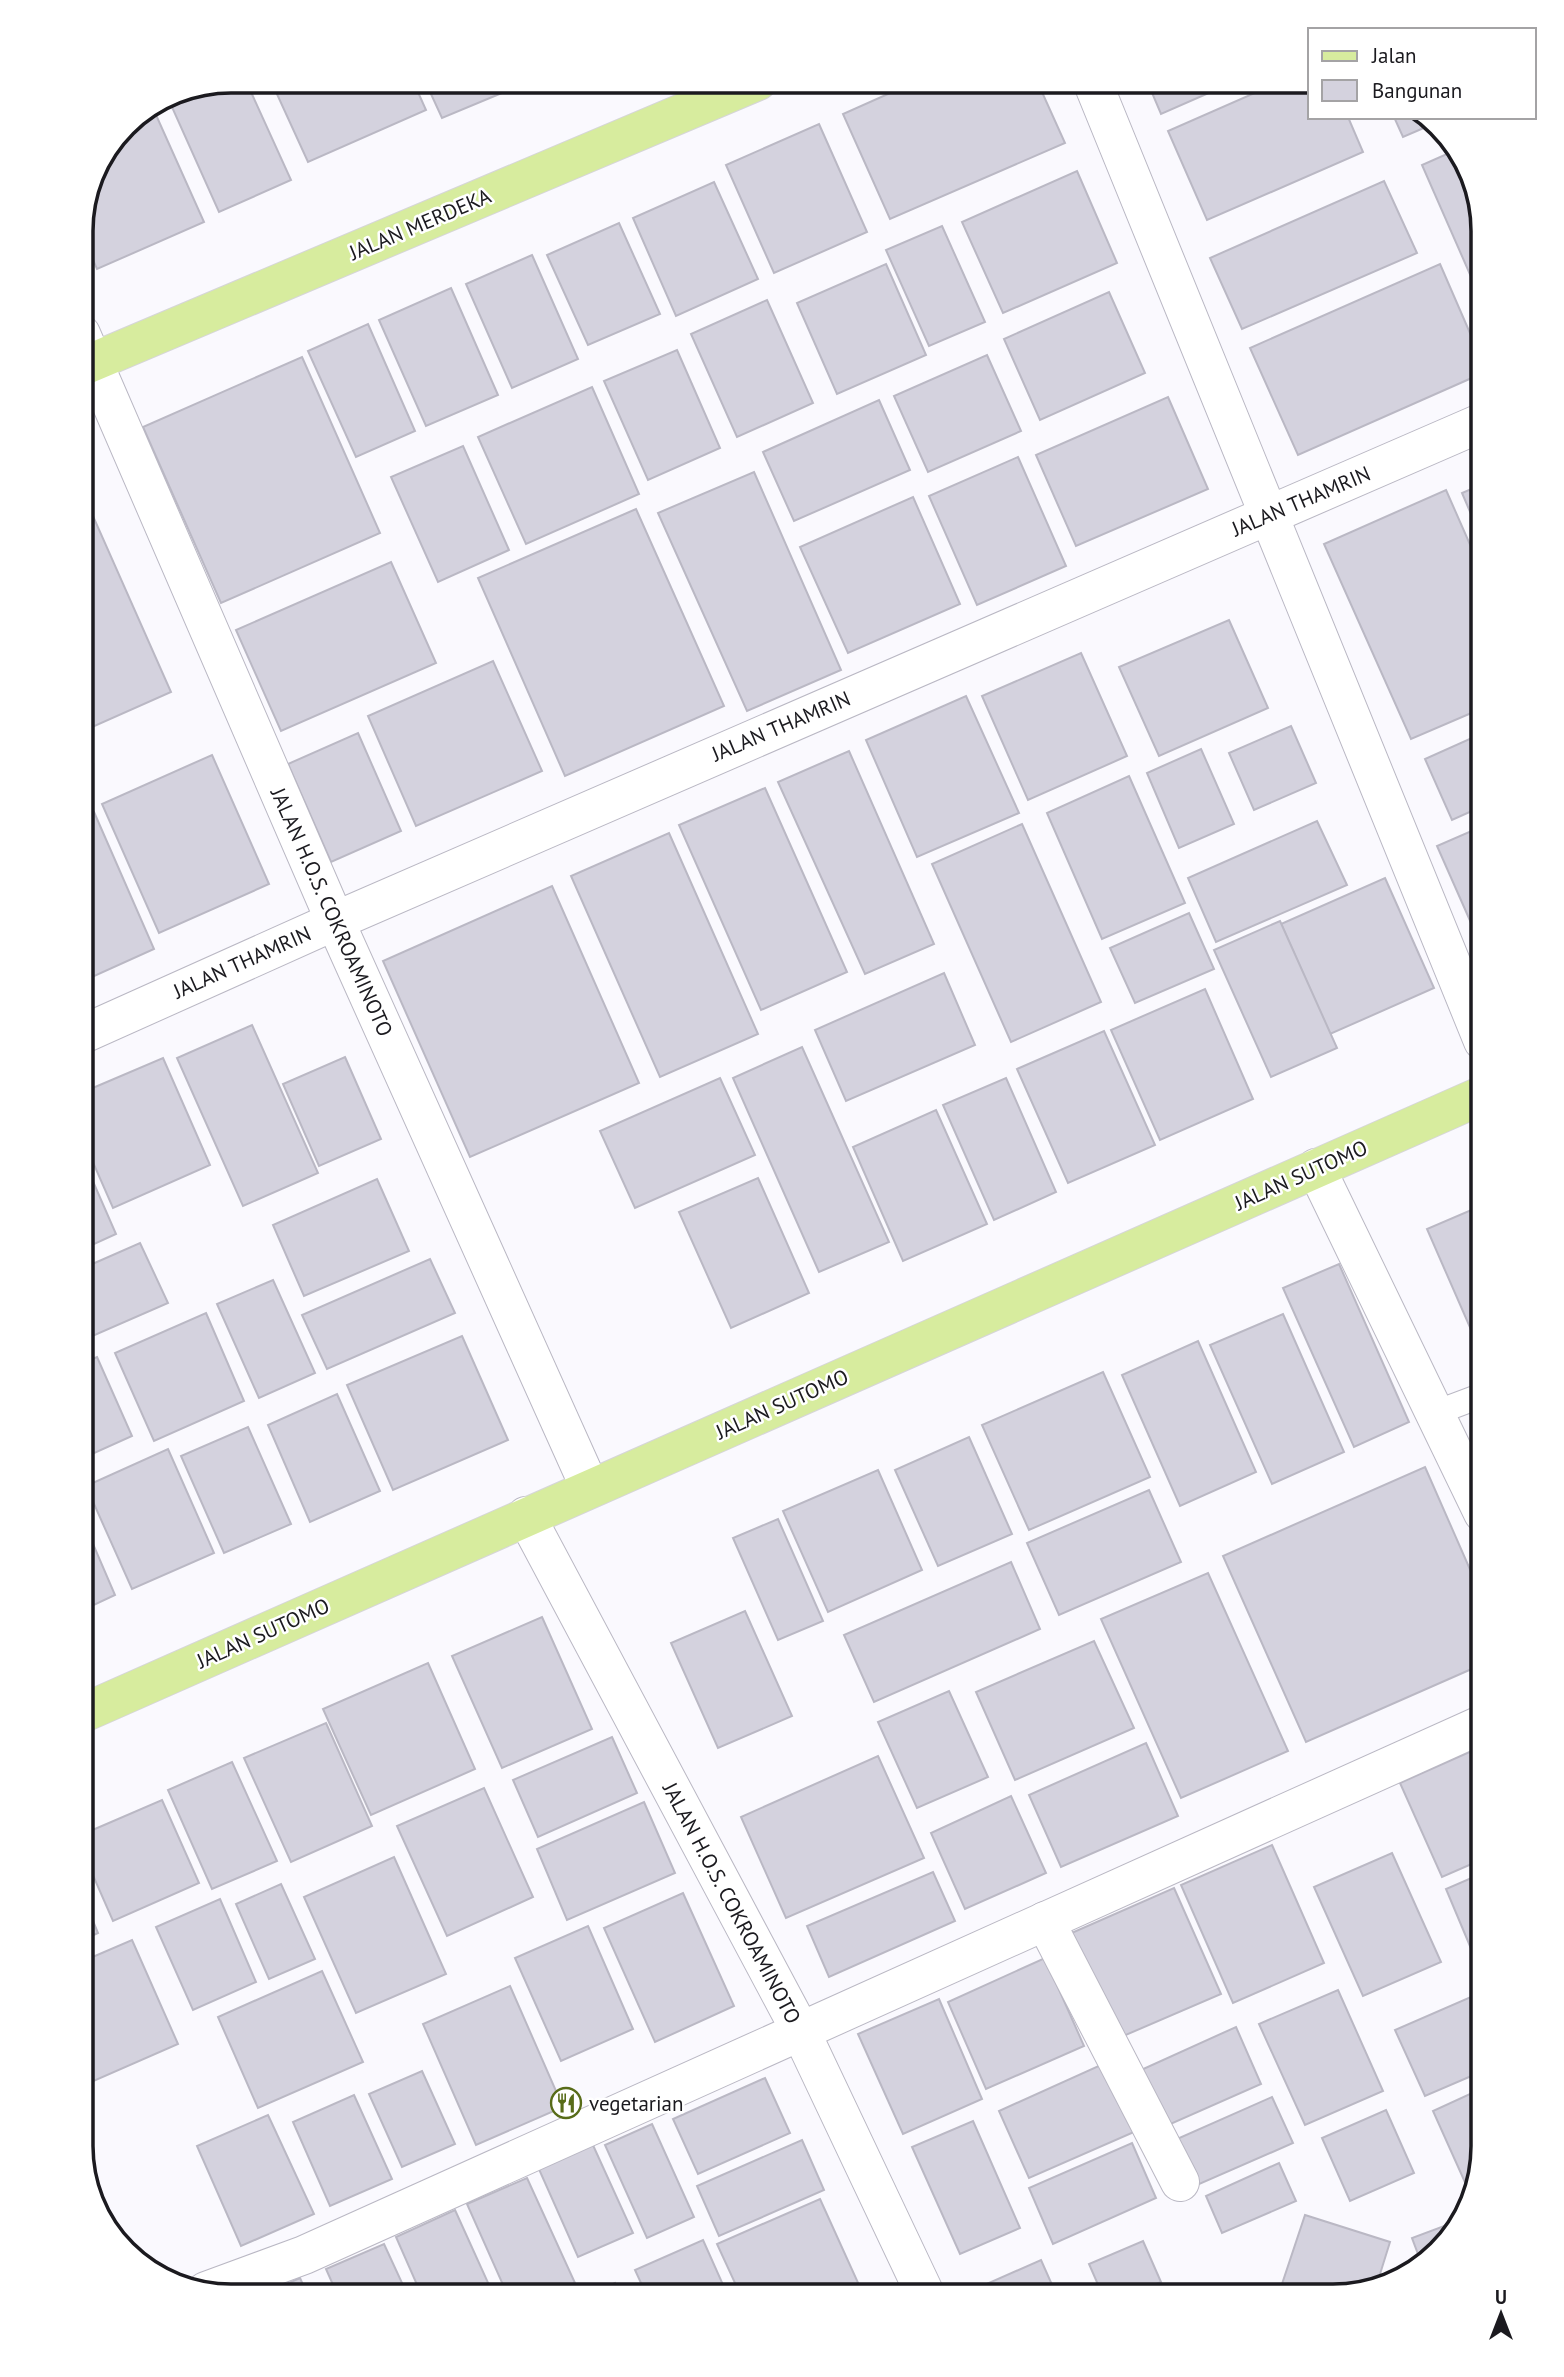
<svg xmlns="http://www.w3.org/2000/svg" width="1564" height="2377" viewBox="0 0 1564 2377" font-family="'PT Sans',sans-serif">
<style>
.building{fill:#d4d2de;stroke:#bab8c4;stroke-width:2}
.lines{fill:none;stroke-linecap:round;stroke-linejoin:round}
.service-casing{stroke:#bab8c4;stroke-width:26}
.minor-casing{stroke:#bab8c4;stroke-width:40}
.tertiary-casing{stroke:#bab8c4;stroke-width:40}
.primary-casing{stroke:#d6d6d7;stroke-width:40}
.service{stroke:#fff;stroke-width:24}
.minor{stroke:#fff;stroke-width:38}
.tertiary{stroke:#fff;stroke-width:38}
.primary{stroke:#d7ec9e;stroke-width:38}
.labels{text-anchor:middle;dominant-baseline:central;stroke-width:5;stroke-linejoin:round;paint-order:stroke}
.street-label{font-size:21px;fill:#1b1a1f;stroke:#fff}
.poi-label{font-size:21px;fill:#1b1a1f;stroke:#fff;text-anchor:start}
.rim{fill:none;stroke:#1b1a1f;stroke-width:3.5}
</style>
<rect width="100%" height="100%" fill="#faf9fe"/>
<g class="building">
<polygon points="231,80 246,81 291,180 219,212 167,96 174,92"/>
<polygon points="271,81 413,81 426,110 308,162"/>
<polygon points="425,81 505,81 509,90 442,118"/>
<polygon points="917,81 1037,81 1065,143 890,219 843,114"/>
<polygon points="1147,81 1236,81 1161,114"/>
<polygon points="1282,81 1310,81 1310,117 1348,117 1363,152 1207,220 1168,131"/>
<polygon points="152,106 204,222 97,269 81,233 81,221 92,173 125,124"/>
<polygon points="1394,117 1427,117 1433,124 1403,137"/>
<polygon points="819,124 867,232 774,273 726,165"/>
<polygon points="1456,150 1468,164 1484,231 1483,304 1422,165"/>
<polygon points="1077,171 1117,263 1003,313 962,222"/>
<polygon points="1384,181 1417,253 1242,329 1210,258"/>
<polygon points="714,182 758,279 676,316 633,218"/>
<polygon points="619,223 660,314 588,345 547,255"/>
<polygon points="942,226 985,322 929,346 886,250"/>
<polygon points="532,255 578,359 512,388 466,284"/>
<polygon points="886,264 926,355 837,394 797,303"/>
<polygon points="1440,264 1483,363 1483,373 1298,455 1250,348"/>
<polygon points="451,288 498,395 426,426 379,320"/>
<polygon points="1109,292 1145,373 1040,420 1004,339"/>
<polygon points="767,300 813,403 737,437 691,334"/>
<polygon points="368,324 415,431 356,457 308,351"/>
<polygon points="677,350 720,448 648,480 604,381"/>
<polygon points="987,355 1021,431 928,472 894,396"/>
<polygon points="302,357 380,533 221,603 143,427"/>
<polygon points="592,387 639,494 526,544 478,437"/>
<polygon points="1168,397 1208,489 1076,546 1036,455"/>
<polygon points="879,400 910,470 794,521 763,452"/>
<polygon points="463,446 509,550 438,582 391,477"/>
<polygon points="1018,457 1066,566 977,605 929,496"/>
<polygon points="754,472 841,670 747,711 658,513"/>
<polygon points="1483,484 1483,542 1462,493"/>
<polygon points="81,489 171,692 81,732"/>
<polygon points="1446,490 1483,574 1483,708 1411,739 1324,544"/>
<polygon points="913,497 960,604 848,653 800,547"/>
<polygon points="636,509 724,706 565,776 478,578"/>
<polygon points="391,562 436,663 281,731 236,630"/>
<polygon points="1229,620 1268,708 1159,756 1119,667"/>
<polygon points="1081,653 1127,756 1028,800 982,696"/>
<polygon points="493,661 542,771 416,826 368,716"/>
<polygon points="966,696 1019,813 917,857 866,740"/>
<polygon points="1291,726 1316,783 1254,810 1229,753"/>
<polygon points="358,733 401,831 331,862 288,764"/>
<polygon points="1483,733 1483,806 1452,820 1425,759"/>
<polygon points="1201,749 1234,824 1179,848 1147,773"/>
<polygon points="849,751 934,944 865,974 778,782"/>
<polygon points="212,755 269,884 159,933 102,804"/>
<polygon points="1129,776 1185,903 1102,939 1047,813"/>
<polygon points="765,788 847,972 761,1010 679,825"/>
<polygon points="94,812 154,949 81,982 81,818"/>
<polygon points="1317,821 1347,885 1216,942 1188,878"/>
<polygon points="1022,824 1101,1002 1011,1042 932,864"/>
<polygon points="1483,826 1483,950 1437,846"/>
<polygon points="669,833 758,1034 660,1077 571,876"/>
<polygon points="1385,878 1434,988 1330,1034 1281,924"/>
<polygon points="552,886 639,1083 470,1157 383,961"/>
<polygon points="1189,913 1214,969 1135,1003 1110,948"/>
<polygon points="1280,921 1337,1048 1271,1077 1214,950"/>
<polygon points="944,973 975,1045 846,1101 815,1030"/>
<polygon points="1205,989 1253,1099 1160,1140 1111,1030"/>
<polygon points="252,1025 318,1173 243,1206 177,1058"/>
<polygon points="1104,1031 1155,1145 1068,1183 1017,1069"/>
<polygon points="802,1047 889,1242 819,1272 733,1078"/>
<polygon points="345,1057 381,1139 319,1166 283,1084"/>
<polygon points="163,1058 210,1165 113,1208 81,1135 81,1093"/>
<polygon points="720,1078 755,1155 635,1208 600,1131"/>
<polygon points="1006,1078 1056,1192 994,1220 943,1105"/>
<polygon points="936,1110 987,1224 903,1261 853,1147"/>
<polygon points="81,1154 116,1234 81,1250"/>
<polygon points="758,1178 809,1293 731,1328 679,1212"/>
<polygon points="377,1179 409,1251 304,1296 273,1225"/>
<polygon points="1483,1205 1483,1327 1472,1332 1427,1229"/>
<polygon points="140,1243 168,1303 81,1341 81,1269"/>
<polygon points="430,1259 455,1313 327,1369 302,1315"/>
<polygon points="1339,1264 1409,1422 1354,1447 1283,1288"/>
<polygon points="273,1280 315,1373 259,1398 217,1304"/>
<polygon points="206,1313 244,1401 154,1441 115,1353"/>
<polygon points="1283,1314 1344,1452 1272,1484 1210,1345"/>
<polygon points="462,1336 508,1440 393,1490 347,1385"/>
<polygon points="1198,1341 1256,1472 1180,1506 1122,1375"/>
<polygon points="97,1357 132,1436 81,1459 81,1364"/>
<polygon points="1103,1372 1150,1477 1029,1530 982,1425"/>
<polygon points="337,1394 380,1491 310,1522 268,1425"/>
<polygon points="248,1427 291,1524 224,1553 181,1456"/>
<polygon points="969,1437 1012,1534 938,1566 895,1470"/>
<polygon points="168,1449 214,1553 132,1589 86,1486"/>
<polygon points="1425,1467 1483,1599 1483,1664 1306,1742 1223,1556"/>
<polygon points="878,1470 922,1570 828,1612 783,1511"/>
<polygon points="1149,1490 1181,1562 1059,1615 1027,1543"/>
<polygon points="81,1516 115,1595 81,1611"/>
<polygon points="778,1519 823,1621 778,1640 733,1538"/>
<polygon points="1011,1562 1040,1629 874,1702 844,1635"/>
<polygon points="1208,1573 1288,1751 1181,1798 1101,1619"/>
<polygon points="745,1611 792,1716 718,1748 671,1643"/>
<polygon points="542,1617 592,1729 502,1768 452,1656"/>
<polygon points="1094,1641 1134,1728 1015,1780 976,1692"/>
<polygon points="428,1663 475,1769 371,1815 323,1709"/>
<polygon points="949,1691 988,1777 917,1808 878,1722"/>
<polygon points="326,1723 372,1826 291,1862 244,1758"/>
<polygon points="612,1737 637,1793 538,1837 513,1780"/>
<polygon points="1146,1743 1178,1816 1061,1867 1029,1795"/>
<polygon points="1483,1746 1483,1859 1442,1877 1400,1783"/>
<polygon points="878,1756 924,1858 786,1918 741,1817"/>
<polygon points="232,1762 277,1861 212,1889 168,1790"/>
<polygon points="484,1788 533,1897 447,1936 397,1826"/>
<polygon points="1011,1796 1046,1873 965,1909 931,1833"/>
<polygon points="162,1800 199,1883 113,1921 81,1848 81,1835"/>
<polygon points="644,1802 675,1873 567,1920 537,1849"/>
<polygon points="1272,1845 1324,1963 1233,2003 1181,1885"/>
<polygon points="1392,1853 1441,1962 1363,1996 1314,1887"/>
<polygon points="394,1857 446,1974 356,2013 304,1897"/>
<polygon points="933,1872 955,1921 829,1977 807,1926"/>
<polygon points="1483,1873 1483,1977 1446,1889"/>
<polygon points="281,1884 315,1959 269,1979 236,1904"/>
<polygon points="1174,1888 1221,1994 1114,2040 1067,1935"/>
<polygon points="81,1892 98,1933 81,1941"/>
<polygon points="683,1893 734,2006 655,2042 604,1928"/>
<polygon points="220,1899 256,1982 193,2010 156,1927"/>
<polygon points="588,1926 633,2029 561,2061 515,1958"/>
<polygon points="132,1940 178,2044 89,2083 81,2065 81,1962"/>
<polygon points="1045,1958 1084,2046 986,2089 948,2002"/>
<polygon points="322,1971 363,2062 258,2108 218,2017"/>
<polygon points="510,1986 563,2107 476,2145 423,2024"/>
<polygon points="1338,1990 1383,2091 1305,2125 1259,2024"/>
<polygon points="1480,1993 1483,2000 1483,2071 1425,2096 1395,2030"/>
<polygon points="939,1999 982,2099 903,2134 858,2034"/>
<polygon points="1236,2027 1261,2084 1166,2126 1141,2070"/>
<polygon points="1103,2064 1134,2132 1029,2178 999,2111"/>
<polygon points="422,2071 455,2144 402,2167 369,2094"/>
<polygon points="765,2078 790,2133 698,2174 673,2119"/>
<polygon points="1483,2088 1483,2147 1471,2188 1468,2189 1433,2111"/>
<polygon points="354,2095 392,2179 330,2206 293,2122"/>
<polygon points="1272,2097 1293,2143 1197,2185 1177,2139"/>
<polygon points="1386,2110 1414,2173 1350,2201 1322,2138"/>
<polygon points="268,2115 314,2214 241,2246 197,2146"/>
<polygon points="973,2121 1020,2228 960,2254 912,2147"/>
<polygon points="652,2124 694,2217 647,2238 605,2145"/>
<polygon points="802,2140 824,2190 719,2236 697,2186"/>
<polygon points="592,2143 633,2233 578,2257 538,2167"/>
<polygon points="1132,2143 1156,2198 1053,2244 1029,2188"/>
<polygon points="1279,2163 1296,2201 1222,2233 1206,2196"/>
<polygon points="527,2178 575,2283 544,2296 508,2296 467,2204"/>
<polygon points="88,2180 110,2229 96,2213"/>
<polygon points="820,2199 864,2296 741,2296 717,2244"/>
<polygon points="455,2210 494,2296 422,2296 396,2237"/>
<polygon points="1305,2215 1390,2242 1376,2287 1333,2296 1278,2296"/>
<polygon points="1460,2220 1458,2229 1421,2262 1412,2238"/>
<polygon points="703,2240 728,2296 647,2296 635,2270"/>
<polygon points="1143,2241 1161,2282 1128,2296 1103,2296 1089,2264"/>
<polygon points="384,2244 408,2296 338,2296 326,2269"/>
<polygon points="1041,2260 1057,2296 965,2296 964,2294"/>
<polygon points="300,2278 308,2296 259,2296"/>
<polygon points="615,2283 621,2296 585,2296"/>
</g>
<g class="lines">
<g class="service-casing">
<polyline id="service" points="1435,1413 1483,1395"/>
</g>
<g class="minor-casing">
<g id="minor">
<polyline points="1092,81 1483,1041"/>
<polyline points="81,1035 335,921 1483,422"/>
<polyline points="1316,1168 1483,1513"/>
<polyline points="526,1516 801,2032 926,2296"/>
<polyline points="1045,1921 1180,2182"/>
<polyline points="206,2291 304,2255 1483,1724"/>
</g>
</g>
<g class="tertiary-casing">
<polyline id="tertiary" points="81,334 335,921 590,1488"/>
</g>
<g class="primary-casing">
<g id="primary">
<polyline points="81,367 758,81"/>
<polyline points="81,1714 1483,1095"/>
</g>
</g>
<use href="#service" class="service"/>
<use href="#minor" class="minor"/>
<use href="#tertiary" class="tertiary"/>
<use href="#primary" class="primary"/>
</g>
<defs>
<g id="restaurant-ring" transform="scale(1.575)"><circle r="9.5" fill="#fff" stroke="#586c19" stroke-width="1.5"/><path d="M-5-6h1v4h1v-4h1v4h1v-4h1v5L-1.5 .5V6h-2V.5L-5-1ZM5-6V6H3V1.5H1.5Q1.5-4 5-6Z" fill="#586c19"/></g>
</defs>
<g fill-rule="evenodd">
<use href="#restaurant-ring" x="566" y="2103"/>
</g>
<g class="labels">
<g class="street-label">
<text transform="translate(420 224) rotate(-23)">JALAN MERDEKA</text>
<text transform="translate(1301 501) rotate(-23)">JALAN THAMRIN</text>
<text transform="translate(781 726) rotate(-23)">JALAN THAMRIN</text>
<text transform="translate(332 912) rotate(66)">JALAN H.O.S. COKROAMINOTO</text>
<text transform="translate(242 962) rotate(-24)">JALAN THAMRIN</text>
<text transform="translate(1301 1175) rotate(-24)">JALAN SUTOMO</text>
<text transform="translate(782 1404) rotate(-24)">JALAN SUTOMO</text>
<text transform="translate(263 1633) rotate(-24)">JALAN SUTOMO</text>
<text transform="translate(732 1903) rotate(62)">JALAN H.O.S. COKROAMINOTO</text>
</g>
<g class="poi-label">
<text x="589" y="2103">vegetarian</text>
</g>
</g>
<path d="M0 0H1564V2377H0ZM231 93H1333A138 138 0 0 1 1471 231V2146A138 138 0 0 1 1333 2284H231A138 138 0 0 1 93 2146V231A138 138 0 0 1 231 93Z" fill="#fff" fill-rule="evenodd"/>
<path class="rim" d="M231 93H1333A138 138 0 0 1 1471 231V2146A138 138 0 0 1 1333 2284H231A138 138 0 0 1 93 2146V231A138 138 0 0 1 231 93Z"/>
<rect x="1308" y="28" width="228" height="91" fill="#ffffff" stroke="#a4a3a5" stroke-width="2"/>
<rect x="1322" y="51" width="35" height="10" fill="#d7ec9e" stroke="#a4a3a5" stroke-width="2"/>
<text x="1372" y="63" font-size="21" fill="#1b1a1f">Jalan</text>
<rect x="1322" y="80" width="35" height="21" fill="#d4d2de" stroke="#a4a3a5" stroke-width="2"/>
<text x="1372" y="98" font-size="21" fill="#1b1a1f">Bangunan</text>
<g transform="translate(1501 2314)" stroke="#ffffff" stroke-width="5" paint-order="stroke">
<path d="M0-5L12 26L0 18L-12 26Z" fill="#1b1a1f"/>
<text y="-10" font-size="19" font-weight="bold" text-anchor="middle" fill="#1b1a1f">U</text>
</g>
</svg>
